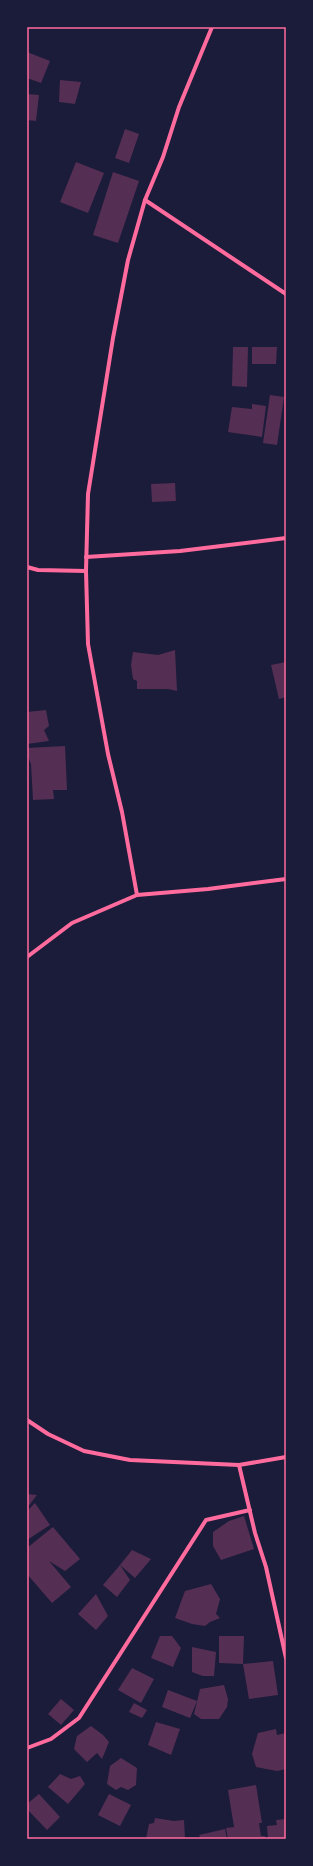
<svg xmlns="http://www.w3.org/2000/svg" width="313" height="1866" viewBox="0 0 313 1866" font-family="Bitter,serif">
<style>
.building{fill:#542f53}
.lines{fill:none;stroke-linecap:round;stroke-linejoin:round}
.minor{stroke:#ff6b9d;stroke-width:4}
.neatline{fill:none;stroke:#ff6b9d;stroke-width:1.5}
</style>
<rect width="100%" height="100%" fill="#1b1b3a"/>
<g class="building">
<polygon points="27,52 50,61 41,83 27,78"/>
<polygon points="60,80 81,82 75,104 59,102"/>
<polygon points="27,94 39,95 36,121 27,120"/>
<polygon points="125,129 139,134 129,163 115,158"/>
<polygon points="76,162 104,173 88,213 60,202"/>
<polygon points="113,172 139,181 118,243 93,235"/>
<polygon points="233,347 248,347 247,387 232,386"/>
<polygon points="252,347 277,347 276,364 252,364"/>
<polygon points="270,395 284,397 277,445 263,443"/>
<polygon points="252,404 266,406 262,437 228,432 232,407 252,409"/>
<polygon points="175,483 176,501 152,502 151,484"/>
<polygon points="175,650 177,691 168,689 137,689 137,681 133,679 131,665 133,652 158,655"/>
<polygon points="286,662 286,697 279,699 271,665"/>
<polygon points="46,710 49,726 44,730 49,741 27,744 27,712"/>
<polygon points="65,746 67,790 53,790 54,799 33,800 31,764 27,754 27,748"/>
<polygon points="27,1494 37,1495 27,1508"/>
<polygon points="35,1503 50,1525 27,1540 27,1511"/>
<polygon points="244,1516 254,1549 221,1560 213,1546 213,1532 229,1521"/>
<polygon points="53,1527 80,1559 65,1571 49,1561 71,1587 52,1603 27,1574 27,1548"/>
<polygon points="132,1550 151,1559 135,1578 120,1565"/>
<polygon points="120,1565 130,1580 117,1597 103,1585"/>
<polygon points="211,1584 220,1599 216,1614 220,1618 210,1622 205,1626 192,1624 175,1618 185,1591"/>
<polygon points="96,1594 108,1616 96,1630 78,1614"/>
<polygon points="160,1636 172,1636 181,1648 173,1667 151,1658"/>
<polygon points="219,1636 244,1636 243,1664 219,1663"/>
<polygon points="192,1647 216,1652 214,1676 203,1676 192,1672"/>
<polygon points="273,1661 278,1695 249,1699 243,1664"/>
<polygon points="132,1668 154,1679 141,1703 118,1690"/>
<polygon points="224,1685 228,1699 227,1707 219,1719 201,1719 194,1714 200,1689"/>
<polygon points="168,1690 197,1701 190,1718 162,1707"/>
<polygon points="61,1699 74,1710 61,1725 48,1714"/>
<polygon points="134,1703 147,1710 142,1718 129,1712"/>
<polygon points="156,1722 180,1729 171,1755 148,1745"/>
<polygon points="91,1726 103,1735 109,1742 102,1759 97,1753 87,1762 74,1749 77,1736"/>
<polygon points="276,1729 277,1735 286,1733 286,1769 277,1771 256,1767 252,1754 258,1733"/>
<polygon points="121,1758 137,1768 136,1785 128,1790 121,1787 116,1790 107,1784 110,1766"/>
<polygon points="60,1774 71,1779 80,1776 85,1784 68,1804 48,1787"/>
<polygon points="256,1785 262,1823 259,1823 261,1836 265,1836 265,1839 228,1839 226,1828 234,1827 228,1790"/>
<polygon points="39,1794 60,1817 47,1830 27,1809 27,1804"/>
<polygon points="109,1794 131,1805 120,1826 98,1815"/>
<polygon points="155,1818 174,1821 184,1820 185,1839 146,1839 149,1824 154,1823"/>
<polygon points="286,1819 286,1839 268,1839 267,1826 277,1825 276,1820"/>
<polygon points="225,1829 227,1839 201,1839 199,1835"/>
</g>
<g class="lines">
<g class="minor">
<polyline points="212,27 179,107 163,157 145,200 128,260 113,338 88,494 86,571 88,644 108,754 122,812 137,895 208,889 286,879"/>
<polyline points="145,200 286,294"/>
<polyline points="86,557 180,551 286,538"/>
<polyline points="27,567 38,570 86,571"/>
<polyline points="27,957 72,923 137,895"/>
<polyline points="27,1420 48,1434 84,1451 130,1460 239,1465 286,1457"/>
<polyline points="239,1465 255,1533 266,1567 286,1658"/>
<polyline points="27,1748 51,1739 79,1718 206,1520 250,1510"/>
</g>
</g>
<rect width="313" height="1866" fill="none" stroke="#1b1b3a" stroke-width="56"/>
<rect x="28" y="28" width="257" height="1810" class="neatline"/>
</svg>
